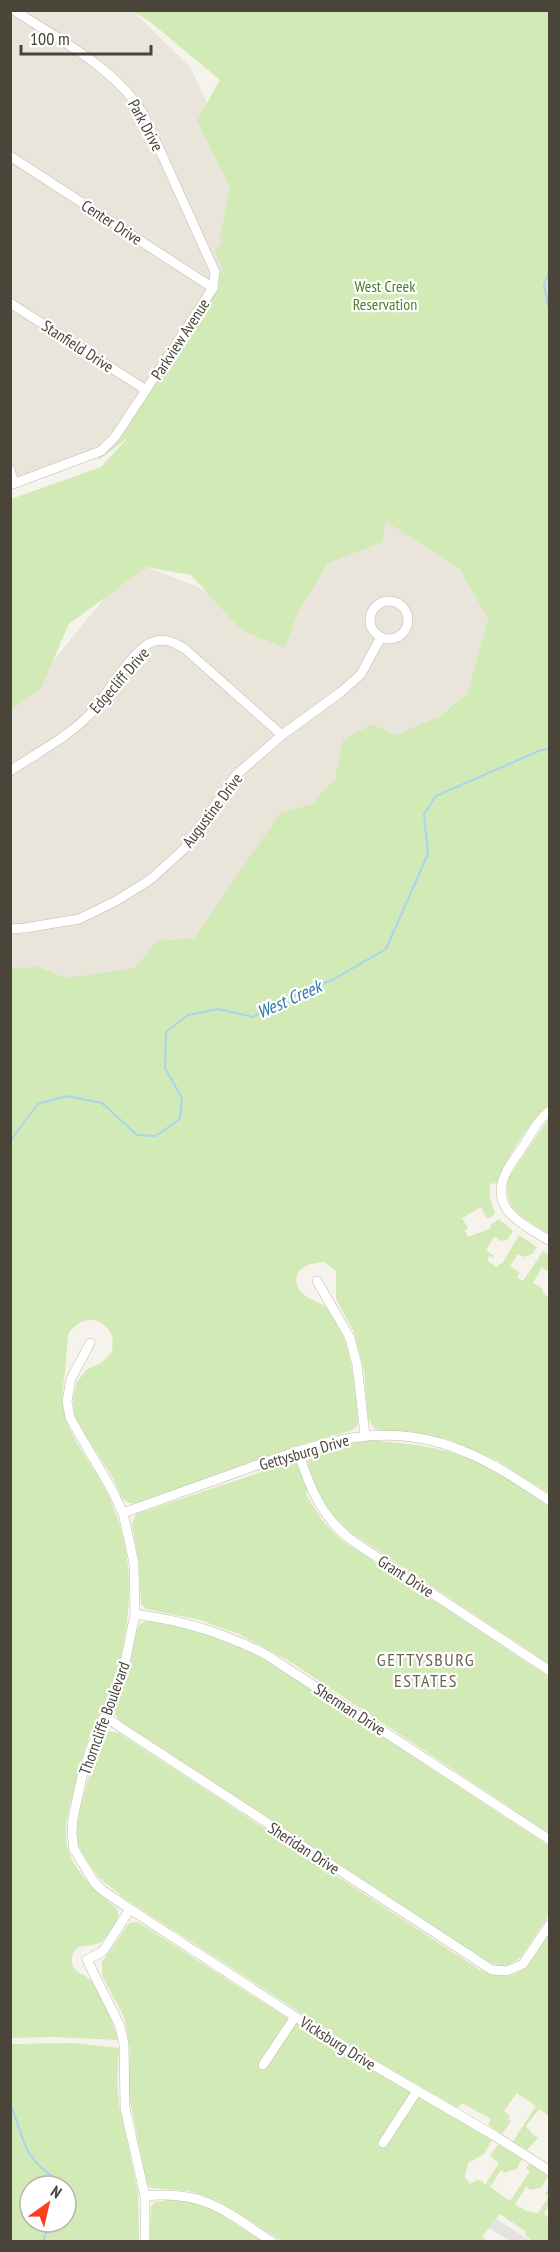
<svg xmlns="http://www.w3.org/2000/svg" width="560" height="2252" viewBox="0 0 560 2252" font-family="'PT Sans Narrow',sans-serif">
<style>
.residential{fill:#eae5da}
.green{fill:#d2eab5;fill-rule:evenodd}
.parking{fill:#e5e3e0}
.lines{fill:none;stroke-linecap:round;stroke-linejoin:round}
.stream{stroke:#a9d4f2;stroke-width:2}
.street-casing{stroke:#c2bbae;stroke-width:10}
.street{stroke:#fff;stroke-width:9}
.labels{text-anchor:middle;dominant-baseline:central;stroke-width:4.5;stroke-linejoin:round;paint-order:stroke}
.street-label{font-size:16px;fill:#4b4439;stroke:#fff}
.park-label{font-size:16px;fill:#4a7f2a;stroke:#fff}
.water-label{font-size:18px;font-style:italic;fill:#2e7ab2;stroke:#fff}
.neighbourhood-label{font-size:18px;letter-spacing:1.5px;fill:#6e6250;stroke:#fff}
</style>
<rect width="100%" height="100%" fill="#f6f3ec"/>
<g class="residential">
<polygon points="11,11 133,11 191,68 211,112 242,212 223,269 107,444 11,485"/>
<polygon points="355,501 459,568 488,619 467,694 298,823 217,957 11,1009 11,700 39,678 115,585 143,566 196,586 270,630"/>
</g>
<g class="green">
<path d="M 133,11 L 549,11 L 549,1106 C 532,1116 503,1164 497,1183 L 490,1184 L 490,1198 L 495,1214 L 487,1219 L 481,1207 L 462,1218 L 468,1228 L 465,1230 L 468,1237 L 491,1228 L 490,1225 L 499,1219 L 513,1231 L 508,1239 L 501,1241 L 494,1237 L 486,1250 L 494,1256 L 493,1258 L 489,1256 L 488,1261 L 496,1267 L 503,1262 L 519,1235 L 537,1247 L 532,1254 L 524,1257 L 518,1254 L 510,1266 L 520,1273 L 517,1277 L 523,1281 L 543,1251 L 549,1255 L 549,1269 L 546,1271 L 542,1267 L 533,1283 L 542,1288 L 543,1293 L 549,1298 L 549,1494 L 498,1461 L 448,1439 L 375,1429 L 368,1419 L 364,1371 L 354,1332 L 336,1299 L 336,1271 L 324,1262 C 312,1263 292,1267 297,1285 C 302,1301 324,1300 332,1314 C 352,1345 354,1382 358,1418 L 357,1427 L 350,1431 L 305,1443 L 278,1453 L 279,1456 L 286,1457 L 290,1462 L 295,1460 L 298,1468 L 304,1473 L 309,1486 L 306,1494 L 308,1498 L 322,1520 L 341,1540 L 549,1677 L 549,1833 L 289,1661 L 239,1634 L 200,1620 L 146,1609 L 141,1604 L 139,1564 L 132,1524 L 136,1514 L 261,1472 L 264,1458 L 136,1503 L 129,1503 L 122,1498 L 113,1478 L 78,1424 L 74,1411 L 73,1398 L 77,1382 L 86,1370 L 101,1363 L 112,1352 C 112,1346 114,1339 111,1334 C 102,1315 80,1316 69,1333 C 67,1337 66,1370 64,1378 C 56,1425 82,1447 103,1485 C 121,1518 130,1556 129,1594 C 128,1624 123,1655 113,1683 C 106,1704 93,1724 86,1745 C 81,1761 77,1778 73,1794 C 68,1812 62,1832 69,1852 C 74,1867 88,1884 101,1895 C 106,1900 113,1904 118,1910 C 119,1918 116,1921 112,1928 C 108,1933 105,1940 99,1943 C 85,1949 72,1940 72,1963 C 75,1975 86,1973 92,1982 C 104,1999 112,2021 118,2040 L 54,2037 L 11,2038 L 11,968 L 38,967 L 66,978 L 135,968 L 157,941 L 195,938 L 279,814 L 312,804 L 335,779 L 343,740 L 372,724 L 396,735 L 438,717 L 467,694 L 488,619 L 459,568 L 385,521 L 383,542 L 328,563 L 298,612 L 285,648 L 241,630 L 191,575 L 146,567 L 69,624 L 41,688 L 11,710 L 11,499 L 101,467 L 128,438 L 97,461 L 223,269 L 215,251 L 221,243 L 220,238 L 230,187 L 197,121 L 220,80 L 149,21 Z"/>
<path d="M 549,1118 L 549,1234 C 526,1219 500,1211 509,1177 Z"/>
<path d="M 370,1440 C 400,1443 429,1445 457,1454 C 491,1464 520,1488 549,1507 L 549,1664 L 353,1534 C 346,1528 339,1522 333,1515 C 325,1506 299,1462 311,1452 C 321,1445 357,1443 370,1440 Z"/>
<path d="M 147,1621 C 191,1627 231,1641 270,1663 L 549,1846 L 549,1915 L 521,1957 L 507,1966 L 500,1966 L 489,1962 L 120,1721 L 115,1714 L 115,1706 L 129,1669 L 136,1630 L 140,1624 Z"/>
<path d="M 107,1731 L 119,1733 L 480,1970 C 523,1986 528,1965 549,1933 L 549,2116 L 539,2109 L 526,2126 L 531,2133 L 538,2138 L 527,2150 L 513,2141 L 536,2106 L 517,2093 L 504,2111 L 510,2116 L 508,2119 L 511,2121 L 502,2134 L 488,2125 L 491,2119 L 462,2103 L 458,2108 L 361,2052 L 127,1900 L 99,1878 L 86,1860 L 79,1846 L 77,1836 L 79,1811 L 100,1738 Z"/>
<polygon points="138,1922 309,2032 492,2140 484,2154 468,2163 465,2177 470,2184 477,2180 483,2182 485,2185 499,2163 490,2156 498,2144 522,2159 516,2170 511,2170 506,2173 501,2170 490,2187 510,2201 530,2171 526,2168 530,2164 548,2176 542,2187 532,2190 526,2187 515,2204 526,2211 538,2213 549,2196 545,2194 549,2188 549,2205 544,2214 549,2219 549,2241 531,2241 525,2234 526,2232 500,2214 482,2237 488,2241 282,2241 220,2202 190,2191 151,2188 148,2185 145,2175 128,2091 130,2050 125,2019 102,1975 102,1962 129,1923"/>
<path d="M 73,2043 L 119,2048 L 117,2081 L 119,2104 L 138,2192 L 139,2241 L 11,2241 L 11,2044 ZM 30,2186 L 66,2186 L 66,2222 L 30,2222 Z"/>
<polygon points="174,2199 198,2203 215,2211 262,2241 149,2242 151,2207 155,2202"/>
</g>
<polygon class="parking" points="495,2218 529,2240 531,2241 510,2241 489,2228"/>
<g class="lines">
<g class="stream">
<polyline points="550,268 544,285 550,315"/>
<polyline points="10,1141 38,1104 66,1096 102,1103 137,1135 156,1136 180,1119 182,1098 165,1068 166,1032 188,1015 218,1009 253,1017 276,1003 334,979 386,949 428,854 424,814 436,796 541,750 550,749"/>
<path d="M 10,2104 C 26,2140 20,2156 58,2180 L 55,2186"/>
<polyline points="43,2242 49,2222"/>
</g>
<g class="street-casing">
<g id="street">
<polyline points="10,156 213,288"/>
<polyline points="10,303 146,390"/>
<polyline points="10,470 14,483"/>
<path d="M 10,485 L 101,451 L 115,437 L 213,288 L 215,272 L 144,115 C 115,67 60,41 14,10"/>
<circle cx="389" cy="620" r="19"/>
<path d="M 10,771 C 38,752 67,738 90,714 C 107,696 130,653 150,643 C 163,637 174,642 185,649 L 282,735"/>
<polyline points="10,929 25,928 79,919 116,901 151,879 184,849 236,775 282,735 341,692 361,674 381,637"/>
<path d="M 550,1111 C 537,1120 530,1136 522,1148 C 515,1158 506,1169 503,1180 C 492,1212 529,1228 550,1241"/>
<polyline points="317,1281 350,1338 357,1365 365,1435"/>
<polyline points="90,1343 71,1379 67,1401 70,1418 112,1490 123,1513 134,1563 135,1614 126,1658 118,1685 94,1740 83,1772 73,1818 72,1833 74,1849 94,1882 102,1890 130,1909 103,1951 87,1960 120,2026 124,2044 125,2108 145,2196 145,2242"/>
<path d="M 298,1451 C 310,1489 323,1521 357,1544 L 550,1671"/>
<path d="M 123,1513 C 163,1499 203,1484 243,1470 C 319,1443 384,1418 463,1451 C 494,1463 522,1483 550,1501"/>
<path d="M 135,1614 C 184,1621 221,1632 265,1654 L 550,1840"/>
<polyline points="105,1717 492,1970 507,1971 523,1964 550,1924"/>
<polyline points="130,1909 334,2042 495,2136 550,2171"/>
<polyline points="263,2065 295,2017"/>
<polyline points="383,2143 417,2091"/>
<path d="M 145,2196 C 204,2190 225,2211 272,2242"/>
</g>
</g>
<use href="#street" class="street"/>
</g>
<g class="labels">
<g class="street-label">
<text transform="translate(146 125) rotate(62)">Park Drive</text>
<text transform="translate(112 222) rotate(33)">Center Drive</text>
<text transform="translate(180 339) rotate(-57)">Parkview Avenue</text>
<text transform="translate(78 346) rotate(33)">Stanfield Drive</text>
<text transform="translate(119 680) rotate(-49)">Edgecliff Drive</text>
<text transform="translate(212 810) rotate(-53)">Augustine Drive</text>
<text transform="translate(304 1452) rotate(-16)">Gettysburg Drive</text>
<text transform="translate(406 1576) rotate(33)">Grant Drive</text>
<text transform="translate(350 1709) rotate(33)">Sherman Drive</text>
<text transform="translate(104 1718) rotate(-70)">Thorncliffe Boulevard</text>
<text transform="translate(304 1848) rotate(33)">Sheridan Drive</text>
<text transform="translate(338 2043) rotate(32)">Vicksburg Drive</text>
</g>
<g class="park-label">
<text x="385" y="286">West Creek<tspan x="385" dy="18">Reservation</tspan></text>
</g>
<g class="water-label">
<text transform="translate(289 999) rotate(-24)">West Creek</text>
</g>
<g class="neighbourhood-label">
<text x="426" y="1659">GETTYSBURG<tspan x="426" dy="21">ESTATES</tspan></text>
</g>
</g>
<rect width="560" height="2252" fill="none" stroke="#4b4439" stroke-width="24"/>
<g transform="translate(48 2204) rotate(34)"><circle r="28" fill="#ffffff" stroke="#b7b4b0" stroke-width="1.5"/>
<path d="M0-4.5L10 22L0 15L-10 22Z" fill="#fc3f1d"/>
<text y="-9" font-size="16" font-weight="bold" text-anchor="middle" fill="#4b4439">N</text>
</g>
<path d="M21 45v9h130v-9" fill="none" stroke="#4b4439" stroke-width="3"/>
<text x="30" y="45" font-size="18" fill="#4b4439" stroke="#ffffff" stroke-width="4.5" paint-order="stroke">100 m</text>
</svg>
